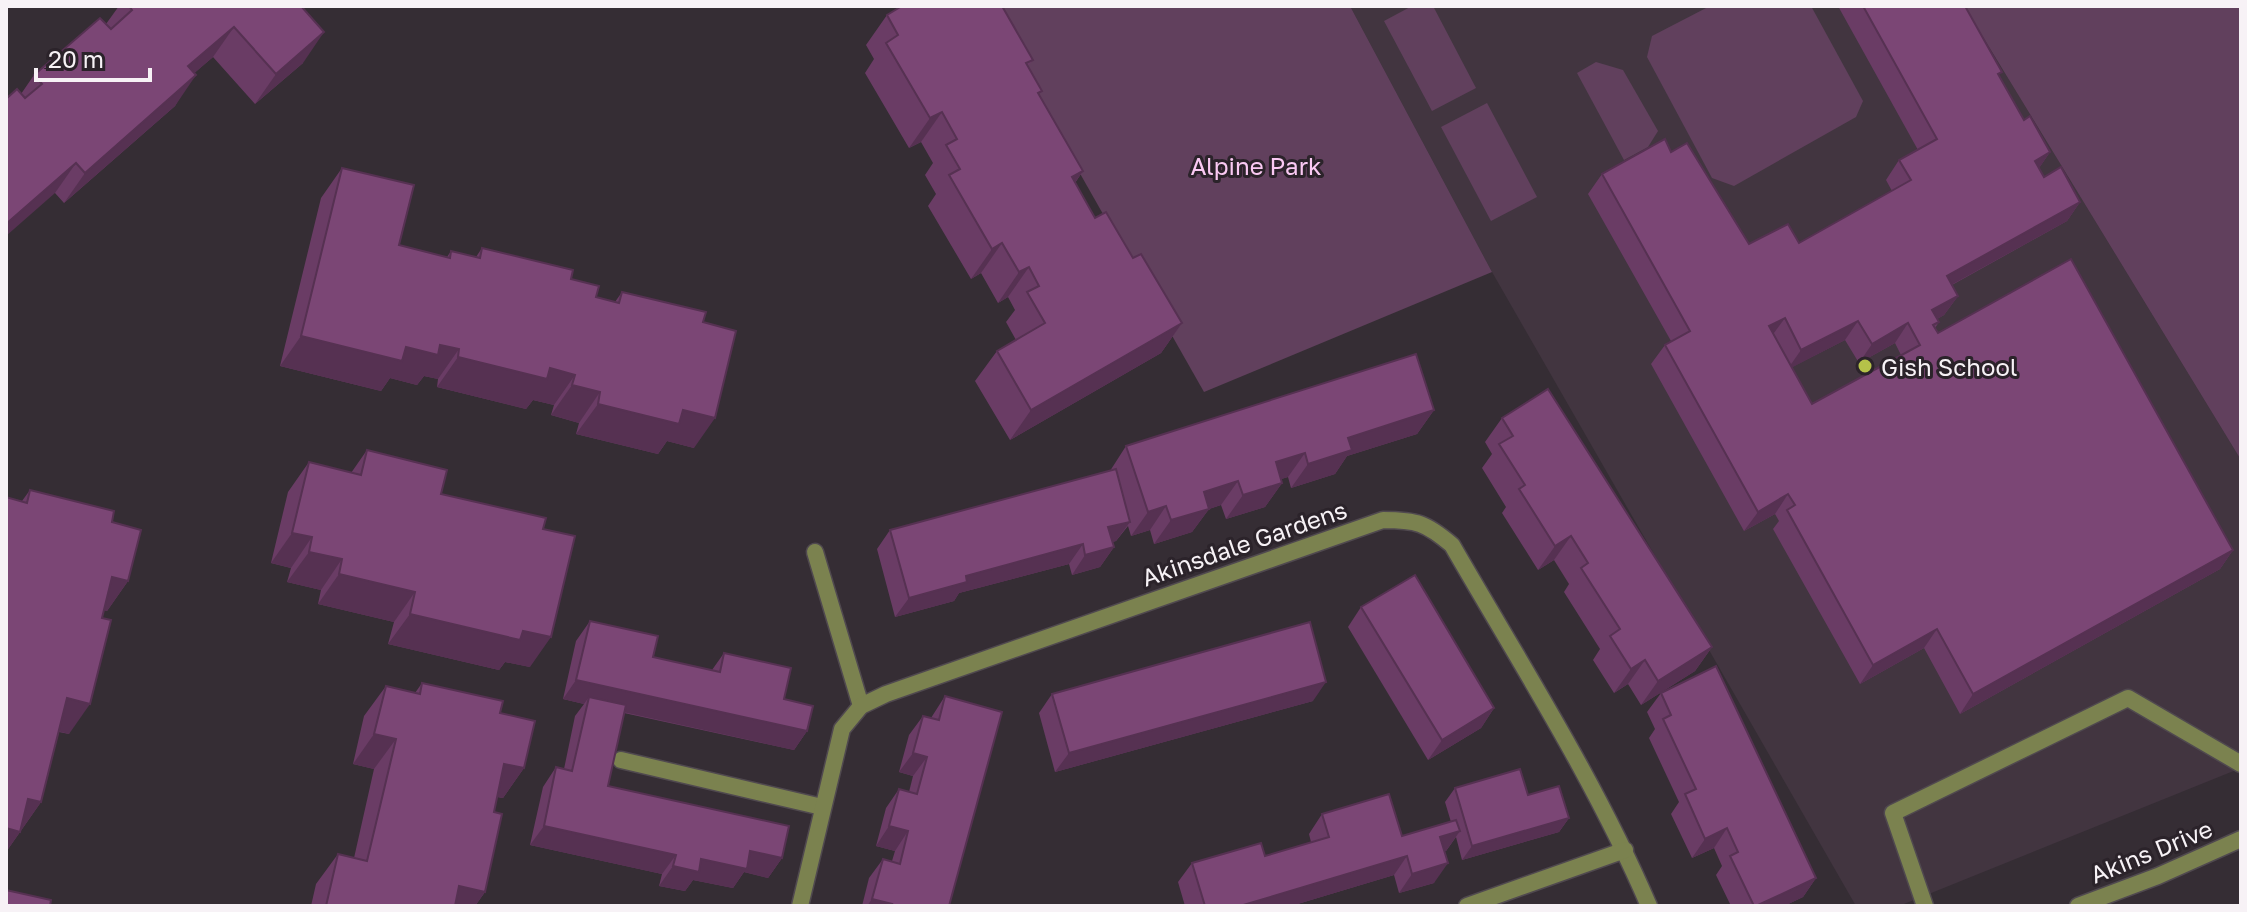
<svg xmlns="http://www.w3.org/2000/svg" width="2247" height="912" viewBox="0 0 2247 912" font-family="'Golos Text',sans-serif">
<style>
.built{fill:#423540}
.green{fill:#61405d}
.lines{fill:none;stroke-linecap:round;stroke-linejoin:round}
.service-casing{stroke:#50494f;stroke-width:19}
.tertiary-casing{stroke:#50494f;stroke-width:19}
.service{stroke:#7b824f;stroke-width:16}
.tertiary{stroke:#7b824f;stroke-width:16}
.wall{fill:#6a3c65;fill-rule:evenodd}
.shaded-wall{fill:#563152}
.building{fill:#7b4675;stroke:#563152;stroke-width:2;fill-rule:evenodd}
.poi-dot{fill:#b5c249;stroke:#2b232a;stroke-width:3}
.labels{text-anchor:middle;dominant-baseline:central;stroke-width:6;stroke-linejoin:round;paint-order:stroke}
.park-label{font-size:24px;fill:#fac9f3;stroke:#2b232a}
.poi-label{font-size:24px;fill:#f7f2f6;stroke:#2b232a;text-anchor:start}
.street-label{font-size:24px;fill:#f7f2f6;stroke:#2b232a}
</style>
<rect width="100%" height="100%" fill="#352d34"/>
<polygon class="built" points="1350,6 1964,6 2241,460 2241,768 1899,906 1856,906 1492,272"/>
<g class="green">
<polygon points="985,6 1350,6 1492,272 1204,392"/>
<polygon points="1412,6 1433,6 1476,88 1432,111 1384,21"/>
<polygon points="1710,6 1811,6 1863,101 1856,117 1734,186 1712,178 1647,57 1652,36"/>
<polygon points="1964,6 2241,6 2241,460"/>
<polygon points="1596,62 1623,70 1658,131 1648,147 1624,160 1577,73"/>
<polygon points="1487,103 1537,197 1491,221 1441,127"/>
</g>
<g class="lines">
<g class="service-casing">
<g id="service">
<polyline points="815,552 861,706"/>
<polyline points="621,760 822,807"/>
<path d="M 800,906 L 842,729 L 861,706 L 886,694 L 1383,520 C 1417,520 1426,523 1452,545 C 1520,663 1595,780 1649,906"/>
<polyline points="1467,906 1625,850"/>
<polyline points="1925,906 1893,813 2128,698 2241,764"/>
</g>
</g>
<g class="tertiary-casing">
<polyline id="tertiary" points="2078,906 2158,876 2241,839"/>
</g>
<use href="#service" class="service"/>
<use href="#tertiary" class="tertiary"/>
</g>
<g class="wall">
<polygon points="119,6 301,6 303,63 255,104 213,57 194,73 175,106 64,203 55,193 21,94 34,75 106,24"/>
<path d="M 1838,6 L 1965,6 L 1999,76 L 2024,120 L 2050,152 L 2039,168 L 2044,177 L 2080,202 L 2067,221 L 1952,285 L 1958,296 L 1944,315 L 1937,319 L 1939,322 L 1935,328 L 1938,333 L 2233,550 L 2220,569 L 1960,714 L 1924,648 L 1860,684 L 1773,529 L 1779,521 L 1775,514 L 1744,531 L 1651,364 L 1665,345 L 1671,341 L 1588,194 L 1602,174 L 1671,152 L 1749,244 L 1799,243 L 1892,191 L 1886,180 L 1899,160 L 1918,150 ZM 1845,340 L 1859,363 L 1895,343 L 1901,355 L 1812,404 L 1792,367 Z"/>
<polygon points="887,15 1033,60 1028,66 1039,95 1083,171 1075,183 1095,218 1133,258 1182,323 1161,353 1010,440 975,381 997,351 1016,340 1006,322 1015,310 1008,297 998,303 981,273 971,279 928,206 936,194 925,175 933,163 921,142 909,148 865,73 874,59 866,45"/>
<polygon points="342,168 399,245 447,257 451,251 476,257 482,248 571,279 596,297 615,302 622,292 703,322 694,448 667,441 658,454 576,434 579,423 551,415 554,405 533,400 526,409 437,387 438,379 424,376 417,385 390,378 381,391 280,366 321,198"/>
<polygon points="1434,410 1417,434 1347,456 1335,474 1291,488 1288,477 1281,479 1282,483 1265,507 1226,519 1221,505 1209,509 1192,532 1154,544 1150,530 1131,536 1128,526 1116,541 1112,542 1114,547 1100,567 1072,575 1069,564 959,593 954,601 895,617 877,549 890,530 1110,471 1126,446"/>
<polygon points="1502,418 1712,647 1695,671 1641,705 1628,684 1614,693 1593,660 1600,649 1564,592 1569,584 1554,560 1538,570 1502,513 1506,507 1482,468 1492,454 1485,442"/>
<polygon points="367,450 441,494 530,667 505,662 499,670 388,644 394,622 318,604 321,590 287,582 291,568 271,563 288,492 309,462 351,473"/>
<polygon points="30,490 112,522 128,581 107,611 104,610 69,734 59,732 41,802 6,852 6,497 22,501"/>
<polygon points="1361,607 1494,708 1481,728 1428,760 1348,627"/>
<polygon points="590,621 653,657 712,670 724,653 784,699 807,731 794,750 624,713 608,786 782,858 768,878 744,872 733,888 693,880 685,891 659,886 662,874 530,845 543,787 556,767 564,769 575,716 584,704 563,699 576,641"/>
<polygon points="422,683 500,713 524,768 503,798 497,797 494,812 485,892 475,906 311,906 316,884 338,854 354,858 374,769 353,764 364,716 386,686 415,693"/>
<polygon points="1661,693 1816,878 1803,897 1784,906 1731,906 1716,875 1722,866 1714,848 1692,858 1671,814 1679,802 1649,738 1655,729 1647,712"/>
<polygon points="1052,694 1313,701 1055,772 1039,713"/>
<polygon points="945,696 949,906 862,906 869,878 883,859 892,861 895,851 876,846 886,808 899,789 909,792 913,776 899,772 909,735 923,716 931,718"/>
<polygon points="1455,788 1528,795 1569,818 1559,832 1462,860 1456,837 1446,851 1444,851 1434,883 1399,893 1394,875 1291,906 1185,906 1178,882 1192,863 1265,856 1311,842 1309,834 1322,814 1402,836 1451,822 1445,802"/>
</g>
<g class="shaded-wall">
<polygon points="234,27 213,57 167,97 188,66"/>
<polygon points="324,32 303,63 255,104 276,74"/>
<polygon points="196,75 175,106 64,203 85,173"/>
<polygon points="942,112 921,142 909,148 930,118"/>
<polygon points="2050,152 2037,171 2035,161"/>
<polygon points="76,163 55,193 6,236 6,224"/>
<polygon points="1083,171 1062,201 1072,177"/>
<polygon points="2080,202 2067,221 1933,295 1947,276"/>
<polygon points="1002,243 981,273 971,279 992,249"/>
<polygon points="1029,267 1008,297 998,303 1019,272"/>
<polygon points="1958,296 1944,315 1919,330 1932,310"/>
<polygon points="1785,318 1771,337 1769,326"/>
<polygon points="1858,321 1845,340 1787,370 1801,350"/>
<polygon points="1182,323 1161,353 1010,440 1031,410"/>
<polygon points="1908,323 1895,343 1859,363 1872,344"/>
<polygon points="301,336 406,347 440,345 459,349 438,379 424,376 417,385 390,378 381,391 280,366"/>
<polygon points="458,357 550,368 575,375 554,405 533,400 526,409 437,387"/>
<polygon points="572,385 600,392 579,423 551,415"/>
<polygon points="598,404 683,410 715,418 694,448 667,441 658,454 576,434"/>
<polygon points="1434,410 1417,434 1347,456 1335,474 1291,488 1308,464 1348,438"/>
<polygon points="1305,453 1288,477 1259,486 1276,462"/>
<polygon points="1238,481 1221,505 1209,509 1192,532 1154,544 1171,520 1204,492"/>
<polygon points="1282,483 1265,507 1226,519 1243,495"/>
<polygon points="1788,494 1775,514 1744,531 1758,512"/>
<polygon points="1166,506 1150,530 1131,536 1148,512"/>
<polygon points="1130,522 1116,541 1095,547 1108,527"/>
<polygon points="292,533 312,537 291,568 271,563"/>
<polygon points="1571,536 1554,560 1538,570 1555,546"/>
<polygon points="1083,544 1069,564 959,593 954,601 895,617 909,598 966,576"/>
<polygon points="1114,547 1100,567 1072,575 1085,555"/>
<polygon points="2233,550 2220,569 1960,714 1973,694"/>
<polygon points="309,552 342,559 321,590 287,582"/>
<polygon points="339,574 415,592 394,622 318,604"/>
<polygon points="112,577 128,581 107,611 91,607"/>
<polygon points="410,614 523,631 551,637 530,667 505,662 499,670 388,644"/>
<polygon points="1937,629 1924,648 1860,684 1873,665"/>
<polygon points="1712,647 1695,671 1641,705 1658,681"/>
<polygon points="1645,660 1628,684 1614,693 1631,669"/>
<polygon points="576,680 807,731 794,750 587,704 589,697 584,704 563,699"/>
<polygon points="1326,682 1313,701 1055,772 1069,753"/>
<polygon points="67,698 90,704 69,734 46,728"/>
<polygon points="1494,708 1481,728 1428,760 1442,740"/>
<polygon points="374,734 396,739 374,769 353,764"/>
<polygon points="913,753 927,757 913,776 899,772"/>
<polygon points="504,764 524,768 503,798 483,794"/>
<polygon points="28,799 41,802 6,852 6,828"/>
<polygon points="1569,818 1559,832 1462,860 1472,846"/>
<polygon points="544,826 676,855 662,874 530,845"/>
<polygon points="889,826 908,831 895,851 876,846"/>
<polygon points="1727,828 1714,848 1692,858 1705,839"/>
<polygon points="1460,831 1446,851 1426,857 1440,837"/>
<polygon points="750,851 782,858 768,878 744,872 733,888 693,880 685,891 659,886 673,866 701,859"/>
<polygon points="1407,856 1394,875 1291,906 1240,906"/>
<polygon points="1448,863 1434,883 1399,893 1412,874"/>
<polygon points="1816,878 1803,897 1784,906 1756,906"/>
<polygon points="459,886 485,892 475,906 445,906"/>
<polygon points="872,899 892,904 891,906 867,906"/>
</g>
<g class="building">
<polygon points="129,6 301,6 324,32 276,74 234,27 188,66 196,75 85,173 76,163 6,224 6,99 17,89 25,98 42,84 34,75 100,18 111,29 132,10"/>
<polygon points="902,6 1002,6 1033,60 1026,63 1042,91 1038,93 1083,171 1072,177 1095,218 1106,212 1133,258 1141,254 1182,323 1031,410 997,351 1045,323 1027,292 1039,286 1029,267 1019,272 1002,243 992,249 949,175 960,169 946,145 957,139 942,112 930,118 886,43 898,35 887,15"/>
<path d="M 1863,6 L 1965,6 L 2002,72 L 1998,74 L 2024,120 L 2030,116 L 2050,152 L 2035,161 L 2044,177 L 2061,167 L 2080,202 L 1947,276 L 1958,296 L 1932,310 L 1939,322 L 1933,325 L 1938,333 L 2071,259 L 2233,550 L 1973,694 L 1937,629 L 1873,665 L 1787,510 L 1795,505 L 1788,494 L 1758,512 L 1665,345 L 1690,331 L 1602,174 L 1665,139 L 1671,152 L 1687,143 L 1749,244 L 1788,224 L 1799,243 L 1911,180 L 1899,160 L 1937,139 ZM 1785,318 L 1801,350 L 1858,321 L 1872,344 L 1908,323 L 1920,345 L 1812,404 L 1769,326 Z"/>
<polygon points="342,168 414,185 399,245 450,258 451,251 480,258 482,248 573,270 571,279 599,286 596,297 619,303 622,292 706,312 703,322 736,331 715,418 683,410 679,424 598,404 600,392 572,385 575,375 550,368 547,379 458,357 459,349 440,345 438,355 406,347 402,361 301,336"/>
<polygon points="1416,354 1434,410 1348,438 1352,450 1308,464 1305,453 1276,462 1282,483 1243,495 1238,481 1204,492 1209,509 1171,520 1166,506 1148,512 1126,446"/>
<polygon points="1548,389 1712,647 1658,681 1645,660 1631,669 1610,636 1620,629 1581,568 1588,563 1571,536 1555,546 1519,489 1525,485 1499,444 1513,436 1502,418"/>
<polygon points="367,450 447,470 441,494 546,518 543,529 575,536 551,637 523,631 520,640 410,614 415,592 339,574 342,559 309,552 312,537 292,533 309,462 361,475"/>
<polygon points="1116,469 1130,522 1108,527 1114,547 1085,555 1083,544 966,576 967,582 909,598 890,530"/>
<polygon points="30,490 114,511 112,522 141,530 128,581 112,577 102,618 111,620 90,704 67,698 41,802 28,799 20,832 6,828 6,497 27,503"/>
<polygon points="1415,575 1494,708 1442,740 1361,607"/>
<polygon points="590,621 658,636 653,657 720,672 724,653 791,668 784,699 813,706 807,731 576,680"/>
<polygon points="1310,622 1326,682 1069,753 1052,694"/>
<polygon points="1716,666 1816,878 1756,906 1754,906 1730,856 1738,852 1727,828 1705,839 1685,794 1696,789 1663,719 1671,715 1661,693"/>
<polygon points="422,683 503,701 500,713 535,721 524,768 504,764 494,812 502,814 485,892 459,886 455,906 326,906 338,854 367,861 396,739 374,734 386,686 420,694"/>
<polygon points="945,696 1002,712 949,906 891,906 892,904 872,899 883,859 900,864 908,831 889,826 899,789 917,794 927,757 913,753 923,716 939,720"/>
<polygon points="589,697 626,705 608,786 789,826 782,858 750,851 747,869 701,859 699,872 673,866 676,855 544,826 556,767 572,771"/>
<polygon points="1520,769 1528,795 1559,786 1569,818 1472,846 1455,788"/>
<polygon points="1389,794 1402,836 1456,820 1460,831 1440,837 1448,863 1412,874 1407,856 1240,906 1205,906 1192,863 1261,843 1265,856 1329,837 1322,814"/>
<polygon points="6,890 51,900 50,906 6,906"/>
</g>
<circle class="poi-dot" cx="1865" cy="366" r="8"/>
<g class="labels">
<g class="park-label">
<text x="1256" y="165">Alpine Park</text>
</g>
<g class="poi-label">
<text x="1881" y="366">Gish School</text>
</g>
<g class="street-label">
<text transform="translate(1244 543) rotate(-19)">Akinsdale Gardens</text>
<text transform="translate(2151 851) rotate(-22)">Akins Drive</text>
</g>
</g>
<rect width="2247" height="912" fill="none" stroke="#f7f2f6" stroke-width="16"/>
<path d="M36 68v12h114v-12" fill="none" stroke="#f7f2f6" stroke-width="4"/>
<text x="48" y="68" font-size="24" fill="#f7f2f6" stroke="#2b232a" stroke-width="6" paint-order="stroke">20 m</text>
</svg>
